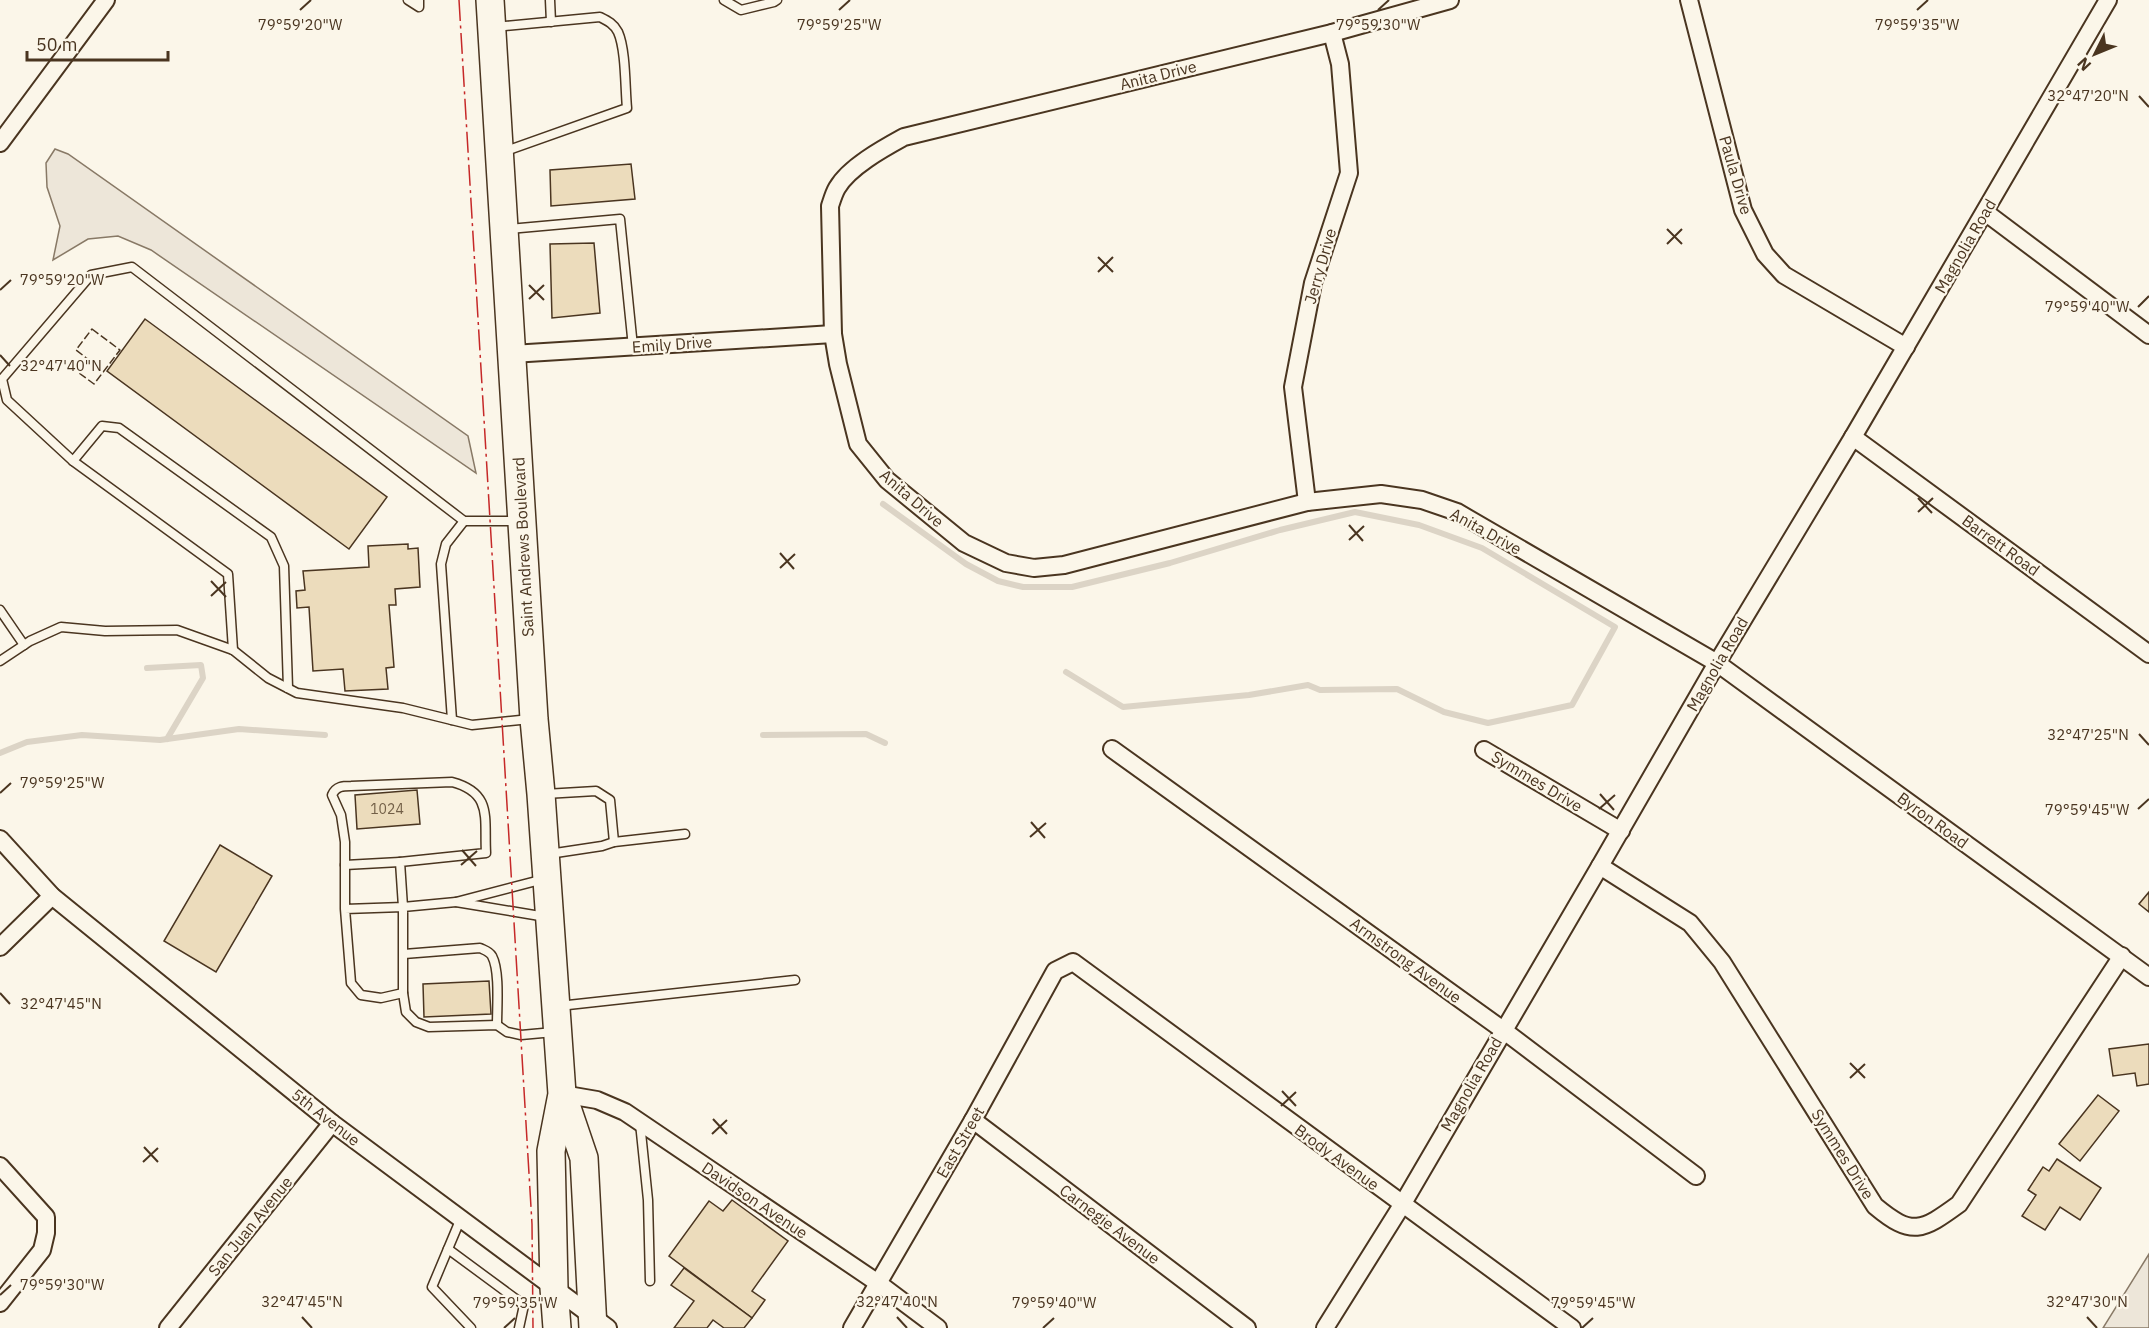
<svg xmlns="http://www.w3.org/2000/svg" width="2149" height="1328" viewBox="0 0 2149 1328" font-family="'IBM Plex Sans',sans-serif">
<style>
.green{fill:#ede6d9;stroke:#887966;stroke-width:1.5}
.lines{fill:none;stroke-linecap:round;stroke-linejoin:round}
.stream{stroke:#dcd4c6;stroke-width:6}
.building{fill:#ecdcbc;stroke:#4a3520;stroke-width:1.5}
.lane-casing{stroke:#4a3520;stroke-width:11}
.street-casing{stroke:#4a3520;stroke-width:20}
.primary-casing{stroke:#4a3520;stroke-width:30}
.lane{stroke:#fbf6e9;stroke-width:8}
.street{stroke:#fbf6e9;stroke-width:16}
.primary{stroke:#fbf6e9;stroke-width:27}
.fence{stroke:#4a3520;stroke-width:1.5;stroke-dasharray:8 3;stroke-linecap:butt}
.power{stroke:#c62828;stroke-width:1.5;stroke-dasharray:21 4.5 3 4.5;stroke-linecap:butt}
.ticks{fill:none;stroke:#4a3520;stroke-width:2}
.labels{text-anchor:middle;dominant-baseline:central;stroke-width:4.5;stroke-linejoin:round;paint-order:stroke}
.number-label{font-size:14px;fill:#725f47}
.street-label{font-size:16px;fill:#4a3520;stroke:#fbf6e9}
.ticks-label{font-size:15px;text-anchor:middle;fill:#4a3520;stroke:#fbf6e9;stroke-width:4.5;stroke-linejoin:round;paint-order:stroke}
</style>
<rect width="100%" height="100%" fill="#fbf6e9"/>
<g class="green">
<polygon points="55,149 68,154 468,436 476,473 151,250 118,236 88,239 53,260 60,226 47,187 46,163"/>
<polygon points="2149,1254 2149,1328 2103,1328"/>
</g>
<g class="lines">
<g class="stream">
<polyline points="883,504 966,564 998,581 1023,587 1072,587 1170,563 1280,530 1355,512 1419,525 1482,548 1615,627 1572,705 1488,723 1444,712 1397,689 1320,690 1308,685 1249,695 1123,707 1066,672"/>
<polyline points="147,668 201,665 203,678 167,739"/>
<polyline points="763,735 866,734 885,743"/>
<polyline points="0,753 27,742 82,735 160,740 239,729 325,735"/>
</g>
</g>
<g class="building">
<polygon points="631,164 635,199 551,206 550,170"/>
<polygon points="594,243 600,313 552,318 550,244"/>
<polygon points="145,319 387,497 349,549 107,371"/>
<polygon points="408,544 408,549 418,548 420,587 395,589 396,605 389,605 394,667 386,668 388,689 345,691 343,669 313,671 309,607 297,608 296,591 305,590 303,571 369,567 368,546"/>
<polygon points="417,790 420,824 357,829 355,795"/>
<polygon points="220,845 272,876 216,972 164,941"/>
<polygon points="2149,892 2149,912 2139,904"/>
<polygon points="489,981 491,1014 424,1017 423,984"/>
<polygon points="2149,1044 2149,1084 2137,1086 2135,1073 2113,1076 2109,1049"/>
<polygon points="2098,1095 2119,1111 2080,1161 2059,1144"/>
<polygon points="2057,1159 2101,1188 2080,1220 2060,1207 2045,1230 2022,1216 2036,1195 2028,1190 2043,1167 2049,1171"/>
<polygon points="732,1200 788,1241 752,1291 765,1300 752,1318 669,1256 709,1201 723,1211"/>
<polygon points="684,1268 752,1318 744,1328 724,1328 713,1320 707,1328 674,1328 694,1301 671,1285"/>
</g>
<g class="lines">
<g class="lane-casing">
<g id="lane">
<polyline points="408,0 419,7 419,0"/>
<polyline points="550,0 551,22"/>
<polyline points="724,0 741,10 774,2 777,0"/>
<path d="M 495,27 L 600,17 C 608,21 614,24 618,32 C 626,50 625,88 627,108 L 503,152"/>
<polyline points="509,229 620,219 633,347"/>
<polyline points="73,461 102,426 119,428 271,537 284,566 288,688"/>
<polyline points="0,610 24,645"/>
<polyline points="233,650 228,574 73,461 7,400 2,379 91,275 132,267 464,521 519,521"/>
<polyline points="0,661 30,641 61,627 105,631 177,630 233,650 268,678 297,693 403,708 472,725 530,719"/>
<polyline points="452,720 441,564 446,544 464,521"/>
<polyline points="545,794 596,791 610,800 614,842"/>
<polyline points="549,854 602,846 614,842 685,834"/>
<polyline points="345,865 400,862"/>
<polyline points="544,879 456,902 546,917"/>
<path d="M 345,909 L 345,842 L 341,815 L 332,795 C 336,786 343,786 351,786 L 452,782 C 493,793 484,818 486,853 L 400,862 L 403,907 L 403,993 L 381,998 L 361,995 L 351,983 L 345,909 L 403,907 L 456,902"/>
<path d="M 404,954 L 480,948 C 484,950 489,951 492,956 C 500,971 497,1007 497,1025"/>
<polyline points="403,993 406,1012 416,1022 429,1027 497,1025 507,1032 521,1035 554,1032"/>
<polyline points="559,1006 795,980"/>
<polyline points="640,1123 648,1200 650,1281"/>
<polyline points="461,1218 432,1287 471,1328"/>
<polyline points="448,1249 524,1305 519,1328"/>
</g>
</g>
<g class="street-casing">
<g id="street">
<path d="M 1450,0 L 1332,33 L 904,137 C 884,148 849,167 837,188 C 834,193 832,200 830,206 L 833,334 L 838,364 L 858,444 L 887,480 L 964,543 L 1006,563 L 1034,568 L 1064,565 L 1307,502 L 1381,494 L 1422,500 L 1457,512 L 1717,663 L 2149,977"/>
<polyline points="1689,0 1743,210 1765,254 1784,275 1906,347"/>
<polyline points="0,143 106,0"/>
<polyline points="1985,212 2149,335"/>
<polyline points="512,354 833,334"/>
<polyline points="1853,437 2149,654"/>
<polyline points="1307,502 1293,387 1313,283 1349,173 1340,64 1332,33"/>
<polyline points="1112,749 1503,1030 1696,1176"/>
<polyline points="1484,750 1621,831"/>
<polyline points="0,839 52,896 332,1123 608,1328"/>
<path d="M 1600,866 L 1690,923 L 1722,962 L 1875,1206 C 1912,1237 1922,1231 1959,1204 L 2122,956"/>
<polyline points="0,947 52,896"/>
<polyline points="562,1094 597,1100 625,1112 878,1283 938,1328"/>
<polyline points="973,1120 1247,1328"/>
<polyline points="0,1166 46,1217 46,1233 42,1250 0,1303"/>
<polyline points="168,1328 332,1123"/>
<polyline points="852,1328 973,1120 1055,971 1073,962 1572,1328"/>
<polyline points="1325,1328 1402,1205 1600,866 1717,663 1853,437 2108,0"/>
</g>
</g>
<g class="primary-casing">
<g id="primary">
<polyline points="490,0 534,719 541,794 562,1094 551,1151 554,1288 557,1328"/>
<polyline points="563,1096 584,1158 593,1328"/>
</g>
</g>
<use href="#lane" class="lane"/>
<use href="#street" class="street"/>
<use href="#primary" class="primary"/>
<polygon class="fence" points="92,329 120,350 94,384 79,373 89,360 76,350"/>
<polyline class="power" points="459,0 532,1224 533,1328"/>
</g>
<path class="ticks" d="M 300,10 L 311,0M 839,10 L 850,0M 1378,10 L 1389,0M 1917,10 L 1928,0M 2139,96 L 2149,107M 1667,229 L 1682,244M 1667,244 L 1682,229M 1098,257 L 1113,272M 1098,272 L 1113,257M 529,285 L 544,300M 0,290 L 11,280M 529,299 L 544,285M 2138,307 L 2149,296M 0,355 L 10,366M 1918,498 L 1932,513M 1918,512 L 1933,498M 1349,525 L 1363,541M 1349,540 L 1364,526M 780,553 L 794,569M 780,568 L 795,554M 211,581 L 226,597M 211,596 L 226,582M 2139,734 L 2149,745M 0,793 L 11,783M 1600,794 L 1614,810M 1599,809 L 1615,795M 2138,809 L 2149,799M 1031,822 L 1045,838M 1030,837 L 1046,823M 462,850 L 476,866M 461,865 L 477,851M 0,993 L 10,1004M 1850,1063 L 1865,1078M 1850,1078 L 1865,1064M 1282,1091 L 1296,1106M 1281,1106 L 1296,1092M 713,1119 L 727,1134M 712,1134 L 727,1120M 144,1147 L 158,1162M 143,1162 L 158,1148M 0,1295 L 11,1285M 302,1317 L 312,1328M 897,1317 L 907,1328M 2087,1317 L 2097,1328M 504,1328 L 515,1318M 1043,1328 L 1054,1318M 1582,1328 L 1593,1318"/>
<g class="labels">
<g class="number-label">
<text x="387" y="809">1024</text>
</g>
<g class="street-label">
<text transform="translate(1158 75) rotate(-14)">Anita Drive</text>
<text transform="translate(1736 175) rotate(74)">Paula Drive</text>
<text transform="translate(1965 246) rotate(-60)">Magnolia Road</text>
<text transform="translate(1320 266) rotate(-74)">Jerry Drive</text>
<text transform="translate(672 344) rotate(-4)">Emily Drive</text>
<text transform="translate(912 498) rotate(41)">Anita Drive</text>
<text transform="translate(1486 531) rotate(29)">Anita Drive</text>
<text transform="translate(2001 545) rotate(36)">Barrett Road</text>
<text transform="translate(523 547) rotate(-93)">Saint Andrews Boulevard</text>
<text transform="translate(1717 664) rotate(-60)">Magnolia Road</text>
<text transform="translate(1537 781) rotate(31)">Symmes Drive</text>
<text transform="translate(1933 820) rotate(36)">Byron Road</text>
<text transform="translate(1406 960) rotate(36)">Armstrong Avenue</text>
<text transform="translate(1471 1084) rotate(-60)">Magnolia Road</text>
<text transform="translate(326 1117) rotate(38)">5th Avenue</text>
<text transform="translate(960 1142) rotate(-60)">East Street</text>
<text transform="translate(1843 1154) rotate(58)">Symmes Drive</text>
<text transform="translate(1337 1157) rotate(36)">Brody Avenue</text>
<text transform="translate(755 1200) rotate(34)">Davidson Avenue</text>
<text transform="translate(1110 1224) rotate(37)">Carnegie Avenue</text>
<text transform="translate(250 1226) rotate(-51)">San Juan Avenue</text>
</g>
</g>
<g class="ticks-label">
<text x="300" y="30">79°59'20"W</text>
<text x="839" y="30">79°59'25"W</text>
<text x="1378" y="30">79°59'30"W</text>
<text x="1917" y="30">79°59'35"W</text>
<text x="2088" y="101">32°47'20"N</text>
<text x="62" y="285">79°59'20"W</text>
<text x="2087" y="312">79°59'40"W</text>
<text x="61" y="371">32°47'40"N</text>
<text x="2088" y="740">32°47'25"N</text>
<text x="62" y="788">79°59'25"W</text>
<text x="2087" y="815">79°59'45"W</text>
<text x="61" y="1009">32°47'45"N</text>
<text x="62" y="1290">79°59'30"W</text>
<text x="302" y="1307">32°47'45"N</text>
<text x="897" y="1307">32°47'40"N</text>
<text x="2087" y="1307">32°47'30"N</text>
<text x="515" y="1308">79°59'35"W</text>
<text x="1054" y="1308">79°59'40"W</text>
<text x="1593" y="1308">79°59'45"W</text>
</g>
<g transform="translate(2095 54) rotate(227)" stroke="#fbf6e9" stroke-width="4.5" paint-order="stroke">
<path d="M0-4.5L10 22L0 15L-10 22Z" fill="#4a3520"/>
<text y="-9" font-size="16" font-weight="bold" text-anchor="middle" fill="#4a3520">N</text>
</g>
<path d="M27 51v9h141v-9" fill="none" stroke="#4a3520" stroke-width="3"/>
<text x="36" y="51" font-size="18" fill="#4a3520" stroke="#fbf6e9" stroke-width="4.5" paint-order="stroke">50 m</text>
</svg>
